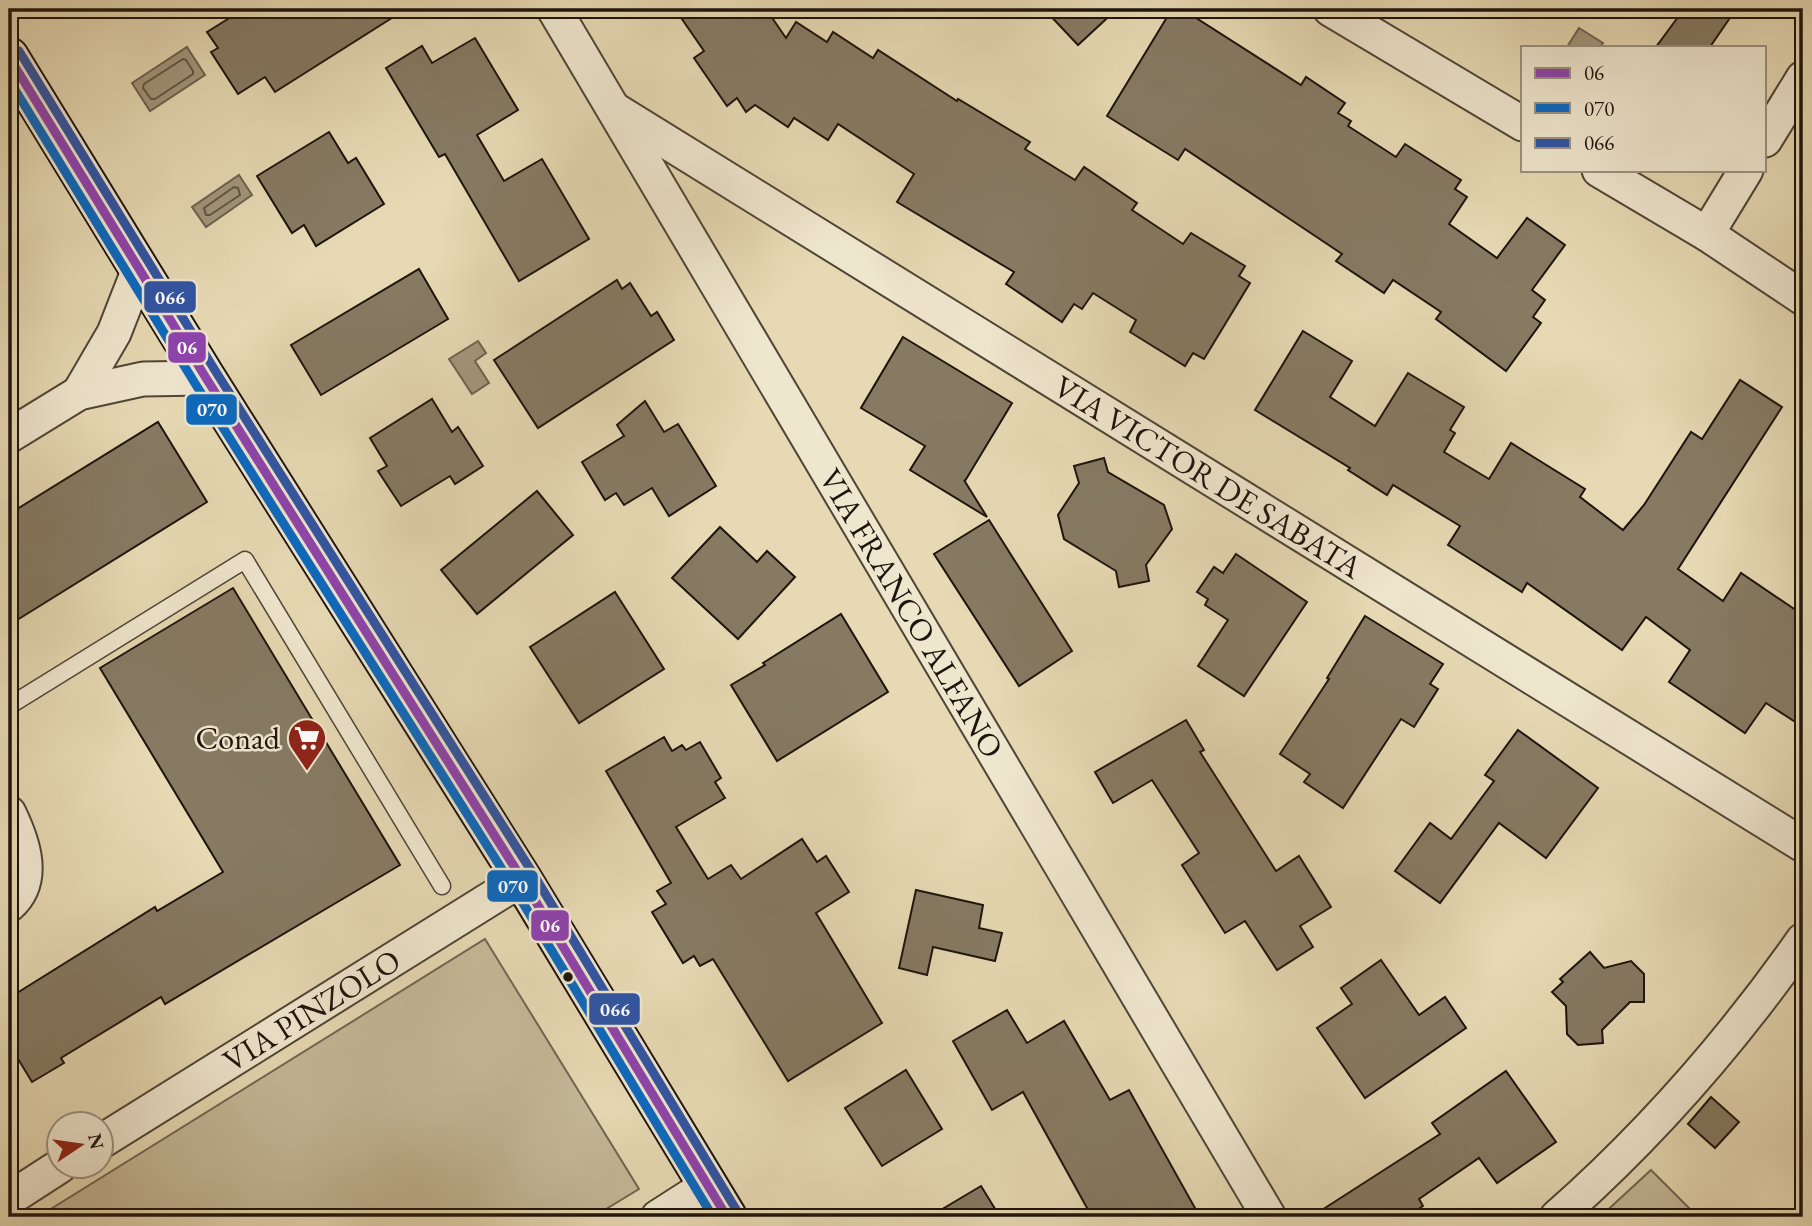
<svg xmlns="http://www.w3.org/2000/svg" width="1812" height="1226" viewBox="0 0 1812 1226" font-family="'EB Garamond',serif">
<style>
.green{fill:#c4b897;stroke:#716652;stroke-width:2}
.water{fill:#a2967b;stroke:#6d624f;stroke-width:2}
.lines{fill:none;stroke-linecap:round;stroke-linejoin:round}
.shore{stroke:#605544;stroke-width:2}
.building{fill:#867a63;stroke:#1e140d;stroke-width:2}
.lane-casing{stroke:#504536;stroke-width:19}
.street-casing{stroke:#504536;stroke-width:37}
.secondary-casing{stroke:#1e140d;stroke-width:42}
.lane{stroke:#efe6ce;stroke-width:16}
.street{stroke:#efe6ce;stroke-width:33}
.secondary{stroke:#efe6ce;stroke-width:38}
.bus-1-casing{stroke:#efe6ce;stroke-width:14}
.bus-2-casing{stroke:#efe6ce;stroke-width:14}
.bus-3-casing{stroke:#efe6ce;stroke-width:14}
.bus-1{stroke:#8e44ad;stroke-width:9}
.bus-2{stroke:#0c69bf;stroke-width:9}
.bus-3{stroke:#3155a3;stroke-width:9}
.bus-dot{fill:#1e140d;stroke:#efe6ce;stroke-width:2.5}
.labels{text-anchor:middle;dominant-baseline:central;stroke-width:5;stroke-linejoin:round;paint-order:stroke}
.street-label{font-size:32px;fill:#1e140d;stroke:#efe6ce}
.poi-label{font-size:32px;fill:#1e140d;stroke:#efe6ce;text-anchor:end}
.line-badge{stroke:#efe6ce;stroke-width:2.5}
.badge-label{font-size:19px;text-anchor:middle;font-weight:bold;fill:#fff}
</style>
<rect width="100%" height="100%" fill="#e6d9b3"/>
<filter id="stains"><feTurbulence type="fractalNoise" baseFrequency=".00286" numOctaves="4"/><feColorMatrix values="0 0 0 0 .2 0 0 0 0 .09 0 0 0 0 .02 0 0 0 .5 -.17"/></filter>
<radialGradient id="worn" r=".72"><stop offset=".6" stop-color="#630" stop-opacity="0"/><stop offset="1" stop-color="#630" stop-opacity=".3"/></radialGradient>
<g class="green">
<polygon points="485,939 639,1189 593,1217 38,1217"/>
<polygon points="1651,1170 1698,1217 1600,1217"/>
</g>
<g class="water">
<polygon points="1579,28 1603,43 1600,47 1567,47"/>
<polygon points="187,47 205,75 150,111 132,83"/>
<polygon points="239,175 252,195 206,227 192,207"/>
<polygon points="478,341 486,353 475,361 489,383 472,394 449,359"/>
</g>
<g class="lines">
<g class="shore">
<polygon points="183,59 186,60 193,71 193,74 155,99 151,99 143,88 144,84"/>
<polygon points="234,187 238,188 240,195 210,215 206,215 204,208"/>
</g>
</g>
<g class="building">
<polygon points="244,9 406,9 275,92 265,77 238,94 211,52 218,48 207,32"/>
<polygon points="675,9 766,9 786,38 796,22 827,42 833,32 873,58 878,50 957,101 958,99 1030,142 1025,149 1075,180 1084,167 1137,203 1132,210 1183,244 1191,233 1245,266 1239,276 1250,283 1204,359 1193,353 1185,366 1130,332 1136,320 1093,293 1082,309 1074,304 1062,322 1006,284 1014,272 897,202 914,174 838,124 828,140 794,118 788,127 755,105 746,112 737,98 727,106 694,58 704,51"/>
<polygon points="1044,9 1117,9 1078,45"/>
<polygon points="1172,9 1182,9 1301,85 1306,77 1345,103 1338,113 1351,121 1348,126 1396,157 1405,144 1461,180 1455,189 1467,197 1449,224 1497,258 1527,218 1565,245 1532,290 1545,300 1533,317 1541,323 1506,371 1436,319 1441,312 1393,280 1384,293 1336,261 1342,254 1185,149 1178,160 1107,116"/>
<polygon points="1684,9 1736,9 1710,47 1656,47"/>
<polygon points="475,38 518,110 477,135 504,181 542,159 589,239 519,281 445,154 439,157 386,68 422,46 432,63"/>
<polygon points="329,132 348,163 356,158 384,204 316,246 304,225 292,233 257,176"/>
<polygon points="419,269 448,319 321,395 291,345"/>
<polygon points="617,280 622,289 630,283 651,316 657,312 674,340 538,428 494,360"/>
<polygon points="1303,331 1352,361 1330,397 1375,426 1408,373 1464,407 1450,430 1455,433 1444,452 1489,479 1511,443 1585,489 1580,497 1623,530 1644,505 1691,432 1702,439 1740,380 1782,407 1678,569 1723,601 1741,573 1803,615 1803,727 1766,703 1745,733 1669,682 1690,650 1646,617 1622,650 1527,583 1522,592 1448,545 1460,526 1393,485 1387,495 1348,470 1350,468 1255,410"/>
<polygon points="903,337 1012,403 965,481 964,480 987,517 910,470 925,446 861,408"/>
<polygon points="432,399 452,432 458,427 483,466 455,484 450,476 401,506 378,471 387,466 370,438"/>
<polygon points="645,401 664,432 678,424 716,486 669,516 652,488 624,505 616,493 605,500 582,462 624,436 617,425"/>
<polygon points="158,422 207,502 9,625 9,514"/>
<polygon points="1104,458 1108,472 1164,505 1172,529 1146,565 1149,581 1119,587 1116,571 1064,539 1058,515 1079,483 1074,466"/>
<polygon points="537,491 573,535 477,614 441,570"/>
<polygon points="989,520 1072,651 1019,686 934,554"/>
<polygon points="720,527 757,562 767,551 795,577 738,639 672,578"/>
<polygon points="1236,554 1307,602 1244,696 1198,666 1228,620 1205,605 1208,599 1197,592 1214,567 1223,573"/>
<polygon points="233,588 400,865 165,1004 161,997 61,1058 64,1063 32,1082 9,1044 9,998 155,907 157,911 223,872 100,668"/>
<polygon points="615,592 664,669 579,723 530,647"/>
<polygon points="841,614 888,692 777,761 731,685 765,665 763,663"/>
<polygon points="1365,616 1443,664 1430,684 1438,689 1414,727 1401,719 1343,808 1304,782 1310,774 1280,754 1329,679 1327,678"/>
<polygon points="1186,720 1204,750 1200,752 1276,871 1299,856 1331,907 1300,926 1313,947 1277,970 1245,921 1225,933 1182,865 1199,853 1152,780 1113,803 1095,772"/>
<polygon points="1518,730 1598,788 1546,858 1499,823 1440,903 1395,871 1430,823 1451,839 1494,781 1485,775"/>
<polygon points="664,737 672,751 682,745 686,750 700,742 721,778 715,782 725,798 676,827 708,879 731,865 741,879 802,839 817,862 826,856 849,892 816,913 882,1023 788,1081 713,959 700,966 694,956 683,963 652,912 666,904 657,891 671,883 606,771"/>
<polygon points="916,890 983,905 979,928 1002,933 995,961 933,947 927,975 899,968"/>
<polygon points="1590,952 1604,968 1631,961 1644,974 1644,1002 1630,1002 1602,1030 1603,1043 1578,1045 1567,1034 1566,1006 1552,992 1563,982 1560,979"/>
<polygon points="1381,960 1419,1015 1445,997 1466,1028 1365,1098 1317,1028 1352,1004 1341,988"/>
<polygon points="1007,1010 1027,1043 1064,1021 1110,1100 1129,1090 1200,1217 1092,1217 1023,1092 992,1110 953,1041"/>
<polygon points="906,1070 942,1129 882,1166 845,1108"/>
<polygon points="1506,1071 1556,1142 1497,1183 1479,1158 1419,1199 1423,1206 1406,1217 1311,1217 1440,1134 1432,1123"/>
<polygon points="1711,1097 1739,1122 1715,1148 1688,1124"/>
<polygon points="981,1186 1000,1217 929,1217"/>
</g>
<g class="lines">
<g class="lane-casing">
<polyline id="lane" points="9,706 245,560 442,886"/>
</g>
<g class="street-casing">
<g id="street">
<path id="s1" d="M 554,9 L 1269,1217"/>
<polyline points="1330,9 1523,124"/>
<path id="s2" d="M 617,111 L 1803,845"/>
<polyline points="1765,140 1803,78"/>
<polyline points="1599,170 1707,234 1803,298"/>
<polyline points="1707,234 1746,170"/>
<polyline points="79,393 114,333 139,269"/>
<polyline points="9,436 79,393 143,379 206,378"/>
<path d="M 9,813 C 23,842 37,880 9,905"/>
<path id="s3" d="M 102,1141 L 522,879"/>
<polyline points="9,1199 60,1166"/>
<polyline points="658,1217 708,1185"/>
<path d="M 1557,1217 C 1650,1135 1732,1041 1803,940"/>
</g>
</g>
<g class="secondary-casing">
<polyline id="secondary" points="9,57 206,378 522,879 727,1217"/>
</g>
<use href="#lane" class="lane"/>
<use href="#street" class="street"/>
<use href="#secondary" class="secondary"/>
<g class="bus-1-casing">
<polyline id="bus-1" points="9,57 206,378 522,879 727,1217"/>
</g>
<g class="bus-2-casing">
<polyline id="bus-2" points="9,80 196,385 512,885 713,1217"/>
</g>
<g class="bus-3-casing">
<polyline id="bus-3" points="19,51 216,372 532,872 737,1211"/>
</g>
<use href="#bus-1" class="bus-1"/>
<use href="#bus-2" class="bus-2"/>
<use href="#bus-3" class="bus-3"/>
</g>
<defs>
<g id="supermarket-pin" transform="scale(2.0125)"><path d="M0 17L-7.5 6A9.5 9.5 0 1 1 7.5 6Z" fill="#8f2418" stroke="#efe6ce"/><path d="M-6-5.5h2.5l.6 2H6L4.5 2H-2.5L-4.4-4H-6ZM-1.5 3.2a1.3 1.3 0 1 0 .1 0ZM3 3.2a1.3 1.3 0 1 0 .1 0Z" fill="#fff"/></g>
</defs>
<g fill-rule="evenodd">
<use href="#supermarket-pin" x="307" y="738"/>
</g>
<circle class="bus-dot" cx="568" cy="977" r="6"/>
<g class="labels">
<g class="street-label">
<text stroke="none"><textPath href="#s2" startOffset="695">VIA VICTOR DE SABATA</textPath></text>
<text stroke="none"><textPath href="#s1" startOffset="702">VIA FRANCO ALFANO</textPath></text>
<text stroke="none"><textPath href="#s3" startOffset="247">VIA PINZOLO</textPath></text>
</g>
<g class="poi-label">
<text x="280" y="738">Conad</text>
</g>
</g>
<g class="line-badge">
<rect x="143" y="280" width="54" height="34" rx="7" fill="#3155a3"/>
<rect x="167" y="331" width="40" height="33" rx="7" fill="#8e44ad"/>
<rect x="185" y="393" width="53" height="33" rx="7" fill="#0c69bf"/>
<rect x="486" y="869" width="53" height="34" rx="7" fill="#0c69bf"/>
<rect x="530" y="909" width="40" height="33" rx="7" fill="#8e44ad"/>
<rect x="588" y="992" width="53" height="34" rx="7" fill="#3155a3"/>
</g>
<g class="badge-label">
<text x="170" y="304">066</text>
<text x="187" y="354">06</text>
<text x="212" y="416">070</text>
<text x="513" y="893">070</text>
<text x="550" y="932">06</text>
<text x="615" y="1016">066</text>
</g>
<rect width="1812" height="1226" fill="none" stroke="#e6d9b3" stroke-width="35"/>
<rect x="10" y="10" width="1791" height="1205" fill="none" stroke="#1e140d" stroke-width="3.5"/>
<rect x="18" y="18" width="1777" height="1191" fill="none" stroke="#1e140d" stroke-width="2"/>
<rect x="1521" y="46" width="245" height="126" fill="#efe6ce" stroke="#9b9281" stroke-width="2"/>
<rect x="1535" y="68" width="35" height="10" fill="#8e44ad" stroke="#9b9281" stroke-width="2"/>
<text x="1584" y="80" font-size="21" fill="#1e140d">06</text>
<rect x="1535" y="103" width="35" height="10" fill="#0c69bf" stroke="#9b9281" stroke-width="2"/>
<text x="1584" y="116" font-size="21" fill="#1e140d">070</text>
<rect x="1535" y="138" width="35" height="10" fill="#3155a3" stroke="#9b9281" stroke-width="2"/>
<text x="1584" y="150" font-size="21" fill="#1e140d">066</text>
<g transform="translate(80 1145) rotate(77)"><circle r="33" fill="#efe6ce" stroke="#9b9281" stroke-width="2"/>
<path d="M0-5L12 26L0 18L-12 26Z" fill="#8f2418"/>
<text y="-10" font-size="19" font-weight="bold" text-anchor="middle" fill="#1e140d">N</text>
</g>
<rect width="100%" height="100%" filter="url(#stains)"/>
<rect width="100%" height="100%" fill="url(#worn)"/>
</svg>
